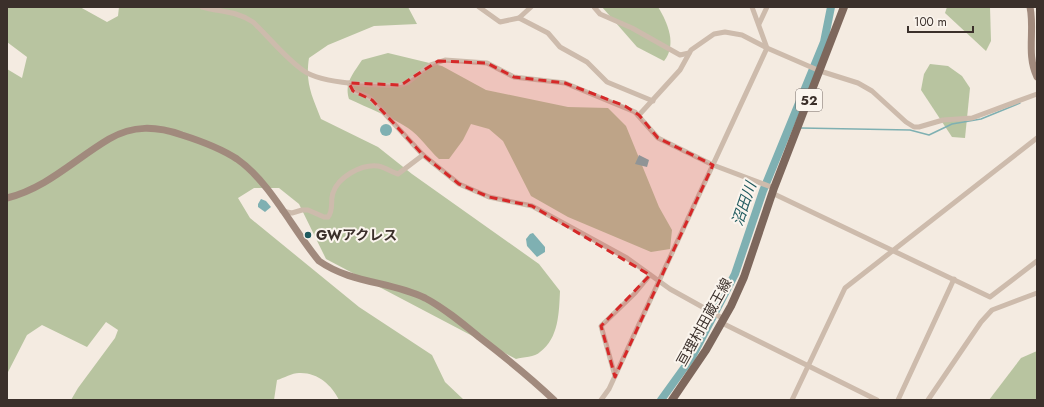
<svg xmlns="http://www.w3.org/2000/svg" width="1044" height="407" viewBox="0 0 1044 407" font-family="Jost,'Noto Sans JP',sans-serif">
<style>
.green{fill:#b8c4a0}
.water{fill:#7fb0b2}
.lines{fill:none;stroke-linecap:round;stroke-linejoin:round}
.stream{stroke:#7fb0b2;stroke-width:1.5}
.river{stroke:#7fb0b2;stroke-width:8}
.street{stroke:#cdbbac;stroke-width:5}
.secondary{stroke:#a18a7d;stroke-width:7}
.primary{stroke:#7d675c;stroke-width:8}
.marked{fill:#d62828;fill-opacity:0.2;stroke:#d62828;stroke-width:3;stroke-dasharray:8 5;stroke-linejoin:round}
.poi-dot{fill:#1f5a5e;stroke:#fbf5ee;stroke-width:1.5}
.labels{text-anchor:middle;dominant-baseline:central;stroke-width:4;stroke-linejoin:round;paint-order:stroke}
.shield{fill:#fbf5ee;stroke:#756b66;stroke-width:1}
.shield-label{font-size:13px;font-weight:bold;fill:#3b302b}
.poi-label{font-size:14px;font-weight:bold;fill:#3b302b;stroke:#fbf5ee;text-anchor:start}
.street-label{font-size:14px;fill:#3b302b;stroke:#fbf5ee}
.water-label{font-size:15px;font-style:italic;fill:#1f5a5e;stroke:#fbf5ee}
</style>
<rect width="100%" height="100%" fill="#f4ebe1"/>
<g class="green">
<path d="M 7,7 L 80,7 L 107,22 L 118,16 L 119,7 L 408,7 L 417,24 L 374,26 L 328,45 L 309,58 C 305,83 312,96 321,119 L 378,147 L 412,174 L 539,264 L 560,291 C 559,312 559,338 540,352 C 535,357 523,357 516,359 L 326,259 L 299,204 L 279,188 L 254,188 L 238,198 L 250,218 L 359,307 L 432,355 L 445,382 L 464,400 L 339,400 C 332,385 317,372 299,373 C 292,373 284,378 277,380 L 274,400 L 71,400 L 78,388 L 115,338 L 118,330 L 106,322 L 87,347 L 42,325 L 27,335 L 7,374 L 7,69 L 22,78 L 27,57 L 7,42 Z"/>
<path d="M 602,7 L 658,7 C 668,23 677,45 664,61 L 637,47 Z"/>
<polygon points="947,7 990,7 991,41 986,51 945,13"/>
<path d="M 388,53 L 442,66 L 486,90 L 568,107 L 608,108 L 626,126 L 659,207 L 672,230 L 670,249 L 651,252 L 568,217 L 531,196 L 503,141 L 489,129 L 471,124 L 463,140 L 449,159 L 439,159 C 428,149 420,136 408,128 C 390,116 368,108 349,99 C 344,83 353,74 362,60 Z"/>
<polygon points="930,64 948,66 962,76 970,88 965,138 952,137 921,90 924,74"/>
<polygon points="1037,351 1037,400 989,400 1021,358"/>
</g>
<g class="water">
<circle cx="386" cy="130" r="6"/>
<polygon points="639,155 649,160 647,167 635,164"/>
<polygon points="261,199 266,201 271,207 265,212 258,207 258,204"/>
<polygon points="533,233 545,247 545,252 537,257 527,246 526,239 530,234"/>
</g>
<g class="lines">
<polyline class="stream" points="801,128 910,130 929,135 952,124 981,119 1020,103"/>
<polyline class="river" points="661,400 692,357 735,274 763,191 824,42 831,7"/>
<g class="street">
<path d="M 202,7 C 220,12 237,11 253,22 C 269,37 286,59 304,71 C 322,84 378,86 401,85 L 407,83 L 430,65 L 445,60 L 487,63 L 514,77 L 565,83 L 635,112 L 658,138 L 713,165 L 774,188"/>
<polyline points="479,7 500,22 519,18 531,7"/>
<polyline points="594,7 600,14 632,28 680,55 689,53"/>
<polyline points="519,18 548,33 560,47 587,62 607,82 653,101"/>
<polyline points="759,24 767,7"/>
<polyline points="349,83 353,91 367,96 372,100 423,155 459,184 489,197 532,206 627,258 670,289 724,319"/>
<polyline points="639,115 680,70 691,50 714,34 725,32 742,35 767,48 820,71 858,83 872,91 906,122 914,127 919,127 943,120 972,118 1037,94"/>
<polyline points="772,193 990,297 1037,261"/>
<path d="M 282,211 L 292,213 L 302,210 L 308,210 L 324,217 L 328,217 C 334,210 330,201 333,193 C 338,177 361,164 378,166 C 385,167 391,172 398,174 L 423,155"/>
<polyline points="722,323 877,400"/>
<polyline points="615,376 601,326 635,293 650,275"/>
<polyline points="601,400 609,389 767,48 752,7"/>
<polyline points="792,400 845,288 1037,138"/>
<polyline points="898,400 954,279"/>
<polyline points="928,400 981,322 992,310 1037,293"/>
</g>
<g class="secondary">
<path d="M 1030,7 C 1035,30 1026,54 1037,77"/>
<path d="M 7,198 C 47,188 75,159 109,139 C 133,125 156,126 182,135 C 201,141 220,148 237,159 C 270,182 293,230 319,261 C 352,284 390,281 425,298 C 444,308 462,323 479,337 C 505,357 531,378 554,400"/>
</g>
<polyline class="primary" points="672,400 706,350 731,306 744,277 774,188 844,7"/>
</g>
<path class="marked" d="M 438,61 L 487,63 L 514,77 L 565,83 L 625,106 L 639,115 L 658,138 L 713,165 L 615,377 L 601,326 L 650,275 L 532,206 L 489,197 L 459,184 L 423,155 L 372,100 L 353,91 L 349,83 L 401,85 Z"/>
<circle class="poi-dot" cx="308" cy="235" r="4"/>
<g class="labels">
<rect class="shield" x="796" y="89" width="26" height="22" rx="3"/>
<g class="shield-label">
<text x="809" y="100">52</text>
</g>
<g class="poi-label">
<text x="316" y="235">GWアクレス</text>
</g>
<g class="street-label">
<text transform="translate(704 322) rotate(-61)">亘理村田蔵王線</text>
</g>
<g class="water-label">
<text transform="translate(744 204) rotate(-71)">沼田川</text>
</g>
</g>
<rect width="1044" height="407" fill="none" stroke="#3b302b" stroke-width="16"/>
<path d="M908 26v6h65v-6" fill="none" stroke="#3b302b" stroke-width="2"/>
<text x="914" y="26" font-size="12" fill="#3b302b" stroke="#fbf5ee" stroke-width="3" paint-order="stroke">100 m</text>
</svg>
